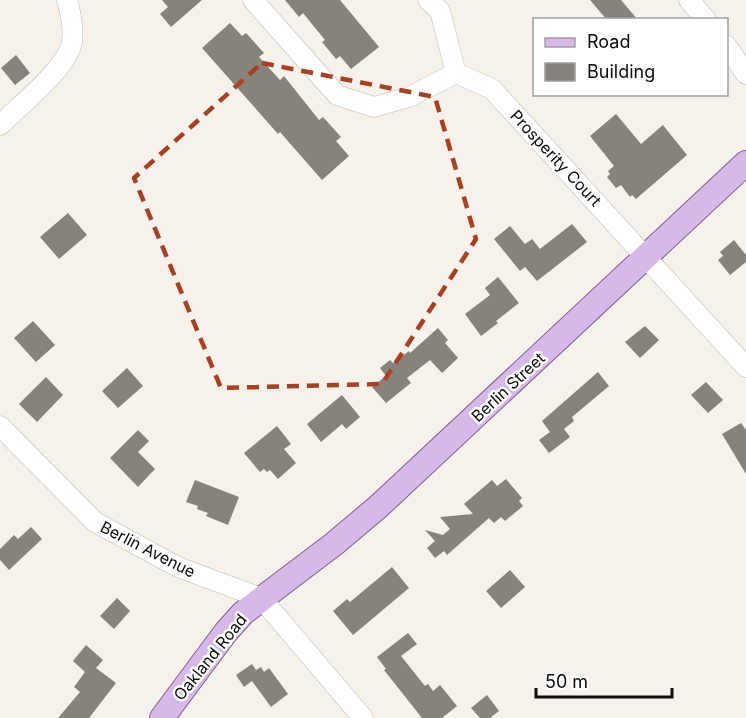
<svg xmlns="http://www.w3.org/2000/svg" width="746" height="718" viewBox="0 0 746 718" font-family="Inter,sans-serif">
<style>
.building{fill:#87827c}
.lines{fill:none;stroke-linecap:round;stroke-linejoin:round}
.minor-casing{stroke:#beb8b2;stroke-width:21}
.major-casing{stroke:#805e92;stroke-width:26}
.minor{stroke:#fff;stroke-width:20}
.major{stroke:#d7b9e9;stroke-width:24}
.marked{fill:none;stroke:#a84021;stroke-width:4.5;stroke-dasharray:12 8;stroke-linejoin:round}
.labels{text-anchor:middle;dominant-baseline:central;stroke-width:5;stroke-linejoin:round;paint-order:stroke}
.street-label{font-size:16px;fill:#0e0c0a;stroke:#fff}
</style>
<rect width="100%" height="100%" fill="#f6f1ea"/>
<g class="building">
<polygon points="162,0 202,0 171,27 160,14 168,7"/>
<polygon points="285,0 340,0 379,47 351,69 340,56 336,59 322,42 325,40 303,13 299,17"/>
<polygon points="590,0 621,0 638,20 607,20"/>
<polygon points="230,23 242,36 246,33 264,53 259,57 280,80 284,76 319,120 323,117 341,137 336,141 349,156 322,180 280,132 278,134 202,48"/>
<polygon points="16,55 30,73 15,85 1,68"/>
<polygon points="616,114 641,144 663,125 687,155 636,199 632,195 630,197 621,185 616,188 607,177 610,174 608,171 614,166 590,136"/>
<polygon points="68,213 87,235 59,259 40,237"/>
<polygon points="572,224 587,242 537,281 525,267 520,271 494,239 510,226 525,244 532,239 540,249"/>
<polygon points="734,240 746,255 746,262 730,275 718,260 723,256 720,252"/>
<polygon points="498,277 519,303 496,321 498,323 481,336 465,314 490,295 485,288"/>
<polygon points="33,321 55,345 36,362 14,338"/>
<polygon points="645,326 659,340 640,358 625,342"/>
<polygon points="438,328 448,340 445,343 458,358 442,373 430,360 407,378 411,383 386,403 372,387 386,376 380,368 390,360 393,363 409,351 410,353"/>
<polygon points="127,368 143,386 118,408 102,391"/>
<polygon points="598,372 609,386 572,417 574,421 564,429 570,437 549,453 539,440 550,432 542,421"/>
<polygon points="46,377 63,395 37,422 19,404"/>
<polygon points="706,382 723,400 708,413 691,395"/>
<polygon points="342,395 360,417 346,429 342,424 321,442 307,424"/>
<polygon points="741,423 746,430 746,474 722,434"/>
<polygon points="277,426 291,444 284,449 296,463 278,479 270,470 267,472 264,469 260,472 244,453"/>
<polygon points="138,430 149,441 138,452 155,469 138,487 110,458"/>
<polygon points="506,479 522,498 519,501 523,506 505,521 501,517 494,523 489,518 447,555 444,551 435,558 427,548 435,541 425,530 443,535 450,529 440,517 473,514 464,504 492,480 497,486"/>
<polygon points="195,480 239,497 228,525 206,516 208,513 197,509 198,506 186,502"/>
<polygon points="31,527 42,539 9,570 0,560 0,549 14,535 18,539"/>
<polygon points="392,567 409,588 353,635 333,611 347,599 350,602"/>
<polygon points="510,570 525,587 501,608 486,591"/>
<polygon points="117,598 130,611 114,629 100,616"/>
<polygon points="408,633 417,644 401,656 425,686 428,684 433,691 440,685 457,706 442,718 422,718 384,670 386,669 377,657"/>
<polygon points="86,645 103,660 96,668 116,683 89,718 58,718 80,692 74,687 85,672 73,661"/>
<polygon points="252,664 256,670 261,667 264,672 269,668 288,694 271,707 252,681 244,687 236,675"/>
<polygon points="487,695 499,711 490,718 480,718 471,708"/>
</g>
<g class="lines">
<g class="minor-casing">
<g id="minor">
<polyline points="253,0 337,95 374,107 409,97 456,73"/>
<polyline points="428,0 440,11 456,73"/>
<polyline points="689,0 706,20"/>
<polyline points="726,45 746,74"/>
<polyline points="456,73 492,89 746,367"/>
<path d="M 0,125 C 19,106 69,67 72,41 C 74,27 71,14 67,0"/>
<polyline points="0,426 95,522 178,567 261,598 363,718"/>
</g>
</g>
<g class="major-casing">
<polyline id="major" points="162,718 226,632 243,613 334,544 379,506 746,163"/>
</g>
<use href="#minor" class="minor"/>
<use href="#major" class="major"/>
</g>
<path class="marked" d="M 262,63 L 435,97 L 476,239 L 382,384 L 221,388 L 134,178 Z"/>
<g class="labels">
<g class="street-label">
<text transform="translate(556 158) rotate(47)">Prosperity Court</text>
<text transform="translate(508 387) rotate(-43)">Berlin Street</text>
<text transform="translate(148 549) rotate(27)">Berlin Avenue</text>
<text transform="translate(210 657) rotate(-51)">Oakland Road</text>
</g>
</g>
<rect x="533" y="18" width="195" height="78" fill="#ffffff" stroke="#9f9e9d" stroke-width="1.5"/>
<rect x="545" y="38" width="30" height="9" fill="#d7b9e9" stroke="#9f9e9d" stroke-width="1.5"/>
<text x="587" y="48" font-size="18" fill="#0e0c0a">Road</text>
<rect x="545" y="63" width="30" height="18" fill="#87827c" stroke="#9f9e9d" stroke-width="1.5"/>
<text x="587" y="78" font-size="18" fill="#0e0c0a">Building</text>
<path d="M536 688v9h136v-9" fill="none" stroke="#0e0c0a" stroke-width="3"/>
<text x="545" y="688" font-size="18" fill="#0e0c0a" stroke="#ffffff" stroke-width="4.5" paint-order="stroke">50 m</text>
</svg>
